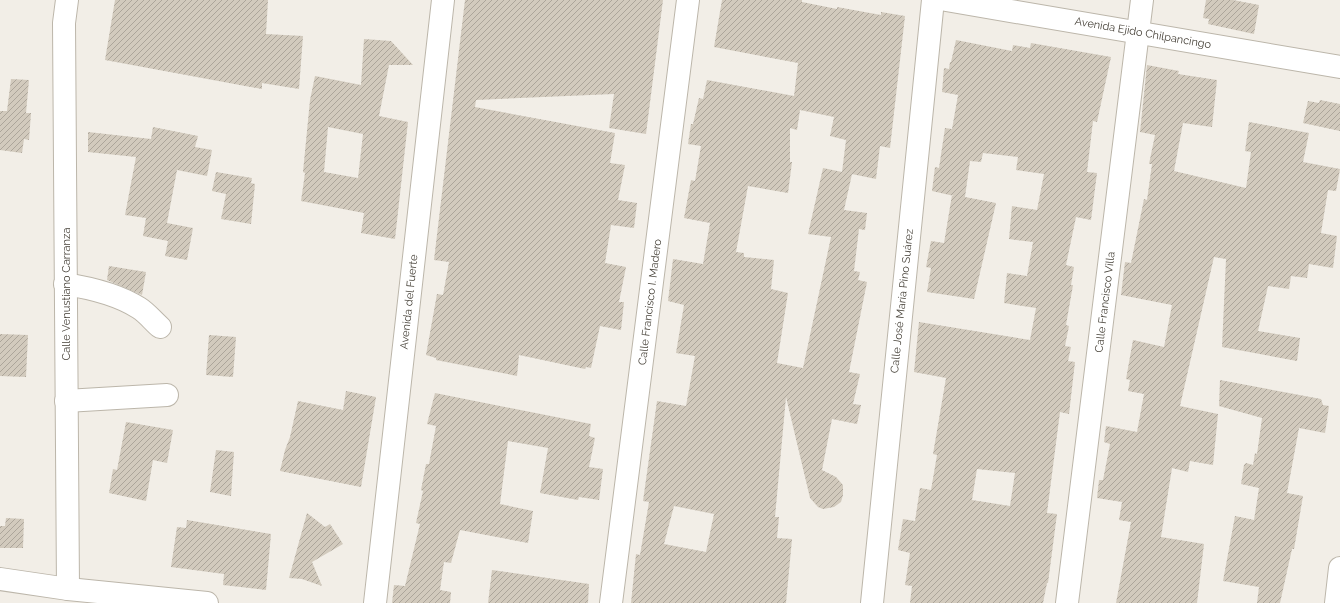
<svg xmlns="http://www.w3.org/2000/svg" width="1340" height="603" viewBox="0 0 1340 603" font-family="Raleway,sans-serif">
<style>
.building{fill:url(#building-hatch);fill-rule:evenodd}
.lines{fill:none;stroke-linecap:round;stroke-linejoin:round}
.minor-casing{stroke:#bcb6aa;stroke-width:24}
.minor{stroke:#fff;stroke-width:22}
.labels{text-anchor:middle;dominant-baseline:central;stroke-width:3.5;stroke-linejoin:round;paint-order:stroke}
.street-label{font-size:11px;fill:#443f36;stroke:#fff}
</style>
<defs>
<pattern id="building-hatch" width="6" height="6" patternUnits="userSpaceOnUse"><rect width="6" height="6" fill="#d2cabd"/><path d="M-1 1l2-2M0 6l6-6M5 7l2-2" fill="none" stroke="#aca59a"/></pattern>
</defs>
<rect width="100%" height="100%" fill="#f2eee7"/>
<g class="building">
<polygon points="115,0 268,0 266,34 303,36 299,89 262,83 262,89 105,60"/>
<polygon points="465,0 663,0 646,134 609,128 614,94 476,100 475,107 615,133 610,163 625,165 618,200 637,203 634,228 611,225 605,263 626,267 619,302 624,302 621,330 600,326 591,368 586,367 585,369 519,355 517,376 436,360 436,358 426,355 437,294 443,295 449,262 434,260"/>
<path d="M 722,0 L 802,0 L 802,2 L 837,9 L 837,7 L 881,15 L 881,12 L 905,16 L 890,148 L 880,146 L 876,179 L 842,172 L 846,140 L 830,136 L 834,117 L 800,110 L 797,130 L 790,128 L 790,162 L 792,162 L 788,193 L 748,186 L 736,252 L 744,253 L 744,257 L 774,260 L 771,289 L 788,293 L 777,363 L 803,368 L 831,237 L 808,234 L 823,168 L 852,174 L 844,210 L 867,213 L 865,230 L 859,229 L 854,271 L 860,272 L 858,280 L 867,282 L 849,372 L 860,374 L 853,404 L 861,405 L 857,424 L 832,419 L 822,470 L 836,477 L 843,485 L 843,495 L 841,502 L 834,507 L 823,509 L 818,507 L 810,498 L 786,397 L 775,517 L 779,517 L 777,538 L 792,539 L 786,603 L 631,603 L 636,554 L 640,555 L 649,502 L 643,501 L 657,401 L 686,406 L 695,356 L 676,353 L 684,305 L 668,301 L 673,259 L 703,264 L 710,223 L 684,218 L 691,180 L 695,181 L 701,146 L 688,144 L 691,124 L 693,124 L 699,98 L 703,99 L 707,80 L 794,96 L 798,63 L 714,47 ZM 674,506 L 714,514 L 706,552 L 664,544 Z"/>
<polygon points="1206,0 1233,0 1259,5 1254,34 1208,24 1209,19 1203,18"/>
<path d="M 364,39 L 391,41 L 413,65 L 389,65 L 379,116 L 408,122 L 395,239 L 361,233 L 364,213 L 301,201 L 305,173 L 303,172 L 310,100 L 315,76 L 361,85 ZM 328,127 L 363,134 L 358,178 L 324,172 Z"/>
<path d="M 956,40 L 1012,51 L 1013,45 L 1030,48 L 1031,43 L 1111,57 L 1097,122 L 1093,121 L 1087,172 L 1097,173 L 1091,220 L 1076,217 L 1066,265 L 1074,267 L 1071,285 L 1073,285 L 1066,325 L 1069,326 L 1065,346 L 1071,347 L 1068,361 L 1075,362 L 1069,414 L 1060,412 L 1047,513 L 1057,514 L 1048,583 L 1047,583 L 1043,603 L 910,603 L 912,586 L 905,585 L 910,553 L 898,550 L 903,519 L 915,521 L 920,488 L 931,490 L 937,455 L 933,454 L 946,378 L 914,372 L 919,322 L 1030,340 L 1036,308 L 1004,303 L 1007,273 L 1027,276 L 1033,242 L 1009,239 L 1012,206 L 1037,210 L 1044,174 L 1016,170 L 1018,157 L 983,153 L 981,162 L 970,161 L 965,197 L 996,203 L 974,299 L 927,292 L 931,268 L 926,267 L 931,241 L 944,243 L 952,195 L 954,196 L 932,191 L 935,167 L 939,168 L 945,128 L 952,129 L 958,95 L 942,92 L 944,68 L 949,69 L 950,62 L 951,62 ZM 977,469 L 1015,473 L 1010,506 L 972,500 Z"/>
<polygon points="1147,65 1179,71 1178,74 1217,80 1212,127 1183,123 1174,171 1246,188 1251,152 1245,151 1249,122 1309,133 1303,162 1340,169 1336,191 1328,190 1321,233 1337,236 1333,268 1309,264 1307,278 1291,276 1289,289 1268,286 1258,331 1300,338 1297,361 1222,347 1226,259 1214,257 1180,406 1218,414 1213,465 1190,461 1188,472 1172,468 1161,537 1204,544 1197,603 1116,603 1131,522 1119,520 1122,502 1097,498 1099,480 1103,480 1110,444 1104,442 1106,426 1137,432 1144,394 1128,391 1130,380 1126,379 1133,340 1164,347 1172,305 1121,295 1125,262 1131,263 1144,199 1147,200 1152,164 1149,164 1155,135 1140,132"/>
<polygon points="11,79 29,80 26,113 31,113 29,140 24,139 22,153 0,150 0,111 7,111"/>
<polygon points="1320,100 1340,104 1340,131 1303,123 1308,101 1319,103"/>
<polygon points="153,127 198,136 195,147 212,150 207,176 177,170 167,223 193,228 187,260 165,256 168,241 143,236 146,218 125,215 136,157 88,152 88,132 151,139"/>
<polygon points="216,172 252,178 251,183 255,184 251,224 221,219 226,194 212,191"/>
<polygon points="109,266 146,272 142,295 107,280"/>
<polygon points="0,334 28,335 26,377 0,376"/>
<polygon points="209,335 236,337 233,377 206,375"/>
<polygon points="1220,380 1321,399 1323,405 1329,406 1325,433 1299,428 1287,493 1303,496 1294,549 1292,549 1280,603 1257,603 1259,587 1223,581 1235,516 1254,520 1259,488 1241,484 1244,465 1246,463 1253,465 1255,453 1257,454 1262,418 1219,406"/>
<polygon points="346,391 376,397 361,487 280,471 285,450 290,437 298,401 343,410"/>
<polygon points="435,393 591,424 589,436 595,438 589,467 603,469 599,500 579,497 578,500 540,493 548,448 508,441 500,504 533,511 528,543 460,530 451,563 444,562 440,590 451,592 450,603 392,603 394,585 405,586 420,524 416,523 423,491 421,490 426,464 429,464 436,426 427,424"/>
<polygon points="126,422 173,430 167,463 153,460 146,501 109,493 113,469 117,470"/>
<polygon points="216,450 234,452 231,496 210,492"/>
<polygon points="307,513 325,527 330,524 343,544 312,562 322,586 302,579 289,578"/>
<polygon points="6,518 24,519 23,548 0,548 0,526 5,526"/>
<polygon points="187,520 271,534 266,590 223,585 224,574 171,567 177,527 186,528"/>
<polygon points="492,570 589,584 588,603 488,603"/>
</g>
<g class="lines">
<g class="minor-casing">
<g id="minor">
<polyline points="67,0 64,23 68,589"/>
<polyline points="946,0 1340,67"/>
<path d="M 65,284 C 91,288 117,294 139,308 C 147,313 153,321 160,327"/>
<polyline points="66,401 167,395"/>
<polyline points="0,579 68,589 207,603"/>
<polyline points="375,603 443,0"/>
<polyline points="611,603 688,0"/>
<polyline points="872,603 933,0"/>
<polyline points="1067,603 1142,0"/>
<polyline points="1336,603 1340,568"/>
</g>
</g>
<use href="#minor" class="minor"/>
</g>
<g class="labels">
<g class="street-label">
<text transform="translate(1143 33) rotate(10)">Avenida Ejido Chilpancingo</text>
<text transform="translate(66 294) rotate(-90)">Calle Venustiano Carranza</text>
<text transform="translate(902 301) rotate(-84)">Calle José María Pino Suárez</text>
<text transform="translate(409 302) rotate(-84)">Avenida del Fuerte</text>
<text transform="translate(650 302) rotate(-83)">Calle Francisco I. Madero</text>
<text transform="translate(1105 302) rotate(-83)">Calle Francisco Villa</text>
</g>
</g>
</svg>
